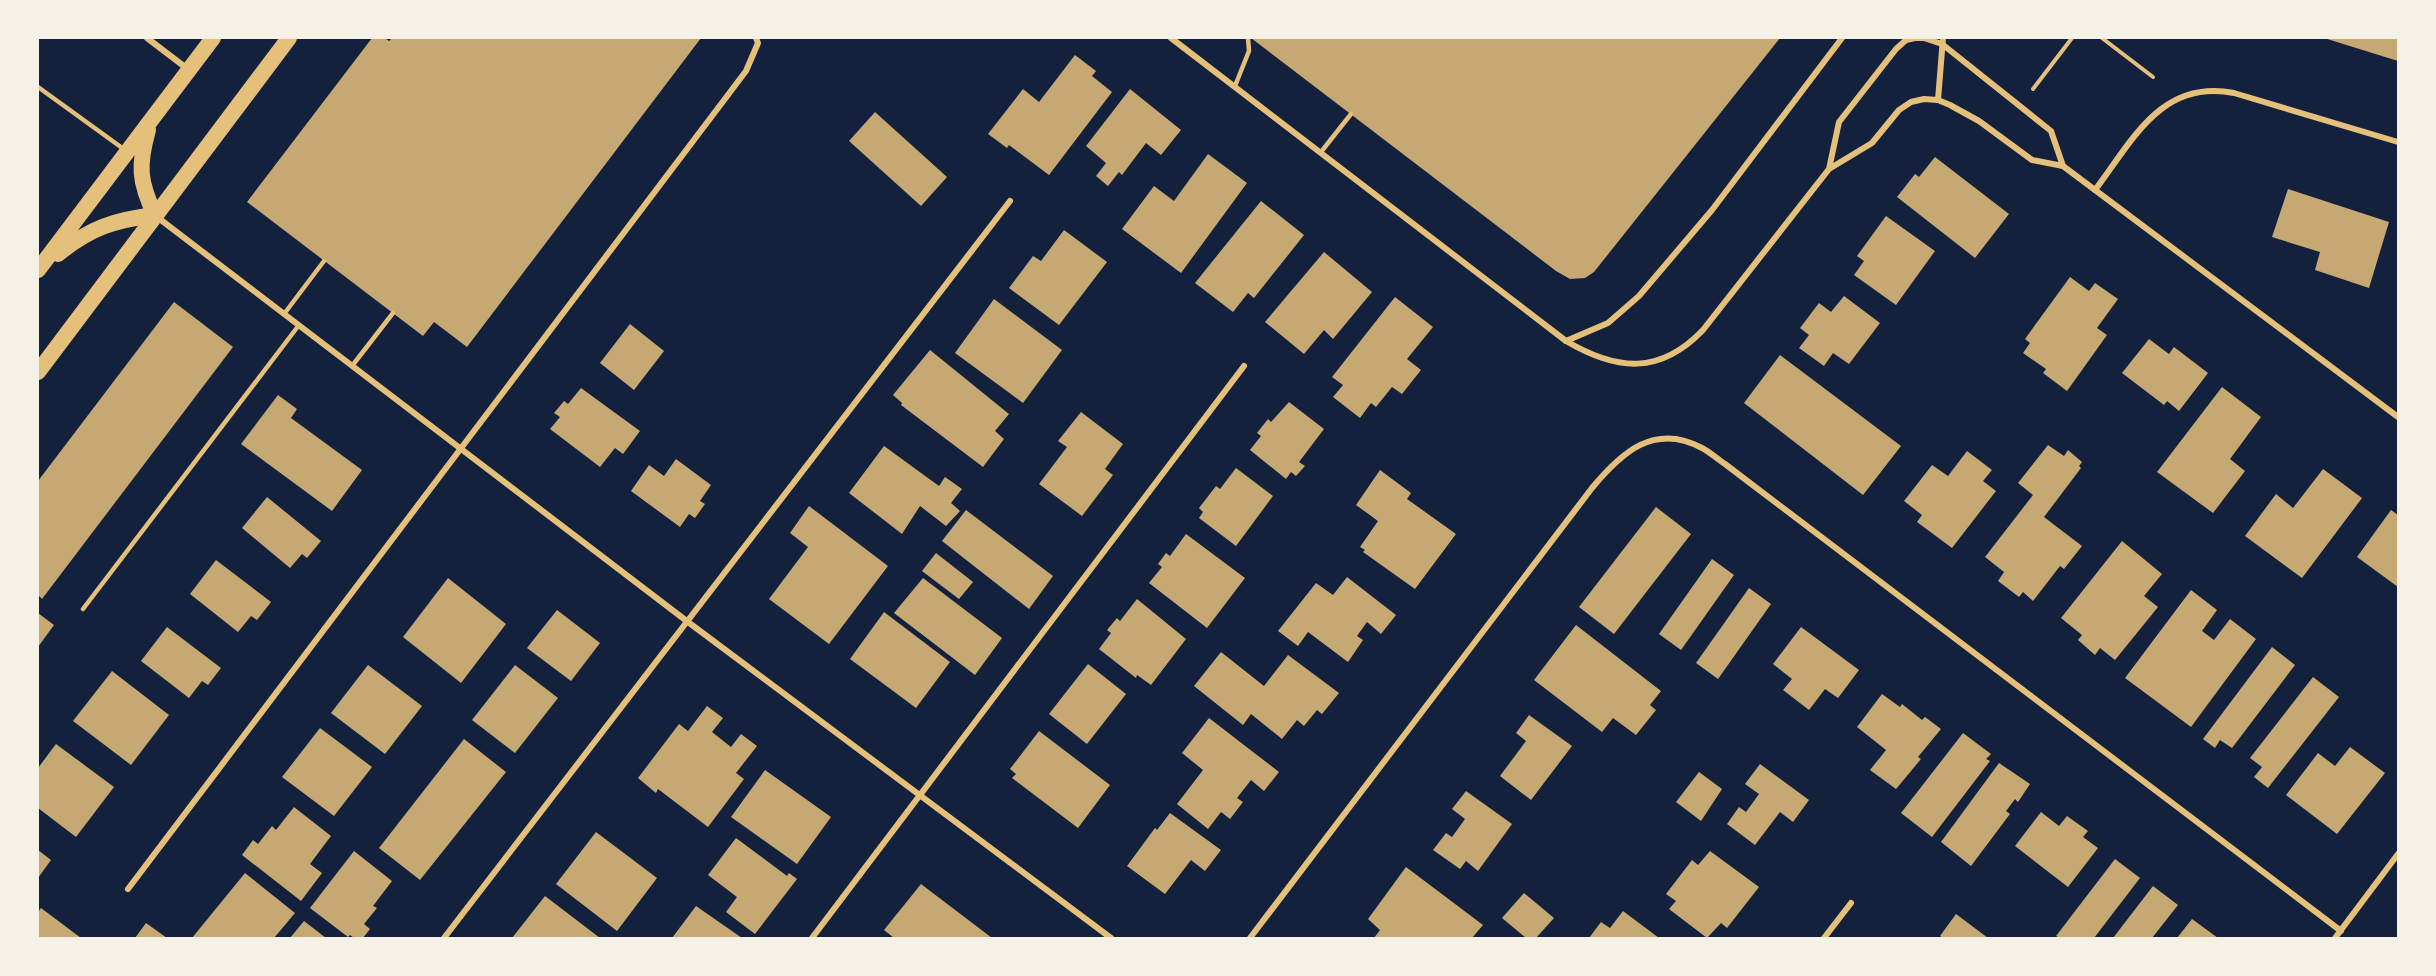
<svg xmlns="http://www.w3.org/2000/svg" width="2436" height="976" viewBox="0 0 2436 976" font-family="'Work Sans',sans-serif">
<style>
.building{fill:#c6a872}
.lines{fill:none;stroke-linecap:round;stroke-linejoin:round}
.path{stroke:#e5c07b;stroke-width:4}
.service{stroke:#e5c07b;stroke-width:4.5}
.minor{stroke:#e5c07b;stroke-width:6}
.trunk{stroke:#e5c07b;stroke-width:16}
</style>
<rect width="100%" height="100%" fill="#14213d"/>
<g class="building">
<polygon points="372,38 385,38 389,41 392,38 701,38 467,347 434,322 423,336 247,202"/>
<polygon points="1251,38 1780,38 1594,272 1585,278 1570,279 1556,271"/>
<polygon points="2324,38 2398,38 2398,61"/>
<polygon points="1075,55 1096,71 1092,76 1112,92 1049,175 1009,145 1007,148 988,134 1023,89 1039,102"/>
<polygon points="1130,89 1181,130 1161,155 1146,143 1122,175 1119,172 1108,186 1096,176 1106,163 1086,146"/>
<polygon points="875,112 947,177 921,206 849,141"/>
<polygon points="1208,154 1247,183 1181,273 1122,229 1154,186 1174,201"/>
<polygon points="1935,157 2009,214 1975,258 1897,197 1915,174 1919,177"/>
<polygon points="2288,189 2389,222 2369,288 2315,270 2320,252 2272,237"/>
<polygon points="1261,201 1304,235 1254,298 1248,293 1233,312 1195,283"/>
<polygon points="1886,216 1935,251 1896,305 1854,275 1864,261 1857,256"/>
<polygon points="1064,230 1107,262 1059,325 1009,288 1033,256 1041,261"/>
<polygon points="1324,252 1372,292 1333,339 1324,330 1304,354 1265,322"/>
<polygon points="2070,277 2089,291 2095,283 2118,299 2097,328 2107,335 2067,391 2043,373 2046,369 2023,353 2030,343 2025,339"/>
<polygon points="1844,296 1880,323 1849,364 1833,353 1824,366 1799,348 1809,335 1800,328 1819,303 1831,312"/>
<polygon points="1395,297 1433,327 1407,359 1421,370 1402,394 1392,387 1376,407 1371,403 1360,418 1333,397 1343,385 1332,377"/>
<polygon points="994,299 1062,350 1023,403 955,353"/>
<polygon points="174,302 233,347 42,599 38,595 38,481"/>
<polygon points="630,324 664,351 634,390 600,363"/>
<polygon points="2149,339 2169,354 2174,347 2208,373 2179,411 2167,401 2164,405 2122,373"/>
<polygon points="930,350 1009,414 995,431 1004,439 983,467 901,405 902,403 893,395"/>
<polygon points="1780,355 1901,446 1863,495 1744,403"/>
<polygon points="2222,387 2261,417 2230,459 2245,471 2213,513 2157,472"/>
<polygon points="581,388 640,431 623,454 615,448 600,467 550,429 560,417 554,413 564,401 568,404"/>
<polygon points="278,395 297,409 291,418 362,470 332,511 241,444"/>
<polygon points="1289,402 1324,429 1299,462 1305,466 1296,476 1291,472 1286,479 1250,450 1261,436 1257,433 1268,419 1271,422"/>
<polygon points="1081,412 1123,444 1105,469 1113,475 1082,516 1039,484 1067,447 1058,441"/>
<polygon points="2048,445 2064,456 2068,450 2082,462 2079,466 2081,468 2044,517 2082,546 2064,569 2060,566 2033,601 2023,592 2019,597 1998,581 2004,572 1985,557 2033,495 2018,483"/>
<polygon points="884,446 939,486 945,477 962,489 951,503 960,511 946,526 920,506 902,534 849,493"/>
<polygon points="1967,451 1992,470 1983,481 1996,491 1952,548 1917,522 1922,515 1904,501 1932,465 1948,476"/>
<polygon points="676,459 711,485 700,501 705,504 695,518 689,514 680,527 631,491 649,465 664,476"/>
<polygon points="1236,468 1273,496 1236,546 1199,518 1203,512 1199,508 1216,486 1220,489"/>
<polygon points="2323,469 2362,498 2302,578 2245,536 2276,494 2293,508"/>
<polygon points="1380,470 1411,493 1407,499 1456,534 1415,589 1363,552 1365,550 1360,547 1378,521 1356,505"/>
<polygon points="267,497 321,541 307,558 302,554 290,568 242,528"/>
<polygon points="809,506 888,566 829,644 769,599 808,547 790,533"/>
<polygon points="1656,507 1691,534 1614,634 1579,607"/>
<polygon points="966,510 1053,576 1029,609 942,541"/>
<polygon points="2391,510 2398,515 2398,587 2357,557"/>
<polygon points="1186,534 1245,578 1207,628 1149,583 1162,567 1158,564 1166,553 1170,556"/>
<polygon points="2122,541 2162,574 2144,596 2158,607 2115,660 2100,648 2095,655 2078,640 2082,635 2061,618"/>
<polygon points="936,553 973,582 959,599 922,571"/>
<polygon points="1712,559 1734,575 1681,650 1659,634"/>
<polygon points="216,560 271,602 257,620 251,616 238,632 190,594"/>
<polygon points="1347,577 1396,615 1381,634 1367,622 1357,636 1363,640 1348,662 1308,632 1298,646 1278,631 1316,583 1333,595"/>
<polygon points="448,578 506,624 461,683 403,637"/>
<polygon points="923,578 1002,638 975,675 894,613"/>
<polygon points="1749,588 1771,604 1718,679 1696,663"/>
<polygon points="2191,590 2217,610 2202,631 2214,640 2230,619 2256,639 2191,727 2125,678"/>
<polygon points="1137,599 1186,639 1151,685 1137,675 1136,678 1099,649 1111,633 1107,630 1117,618 1120,621"/>
<polygon points="557,610 600,643 571,681 527,648"/>
<polygon points="884,612 950,662 916,708 850,659"/>
<polygon points="38,613 54,625 38,647"/>
<polygon points="1576,625 1661,691 1650,705 1656,710 1636,735 1613,718 1602,732 1534,680"/>
<polygon points="167,627 221,668 208,685 202,681 189,698 141,661"/>
<polygon points="1801,627 1859,670 1838,698 1825,689 1809,710 1783,690 1792,679 1773,664"/>
<polygon points="2272,647 2295,665 2232,748 2220,740 2215,748 2203,739"/>
<polygon points="1221,652 1264,686 1288,655 1339,693 1322,714 1317,710 1304,726 1297,720 1282,739 1251,714 1243,725 1194,686"/>
<polygon points="1088,664 1126,694 1087,744 1049,714"/>
<polygon points="368,665 422,706 385,754 331,713"/>
<polygon points="515,665 558,698 515,753 472,720"/>
<polygon points="112,671 169,715 131,765 73,721"/>
<polygon points="2313,677 2339,697 2268,788 2254,777 2262,767 2250,758"/>
<polygon points="1882,694 1900,707 1902,704 1922,720 1925,717 1941,729 1918,757 1921,759 1896,789 1870,770 1886,750 1857,727"/>
<polygon points="707,706 723,718 712,732 731,747 741,734 757,746 736,773 744,779 708,827 658,789 656,793 638,778 679,724 688,731"/>
<polygon points="1529,715 1572,746 1531,800 1500,776 1526,741 1516,733"/>
<polygon points="1209,718 1279,772 1264,791 1251,780 1237,798 1243,802 1230,819 1221,812 1208,829 1177,804 1203,770 1182,753"/>
<polygon points="320,728 372,767 334,816 282,777"/>
<polygon points="1039,731 1110,785 1078,828 1012,778 1016,774 1010,769"/>
<polygon points="1963,733 1991,754 1986,759 1990,761 1932,837 1901,813"/>
<polygon points="464,739 506,772 420,880 379,848"/>
<polygon points="56,744 114,787 76,837 38,808 38,768"/>
<polygon points="2350,747 2385,773 2337,834 2286,795 2318,753 2335,766"/>
<polygon points="1999,763 2030,784 2018,802 2015,799 2006,811 2010,814 1971,866 1941,842"/>
<polygon points="1760,764 1809,800 1793,822 1780,812 1755,845 1727,824 1739,807 1746,812 1759,794 1745,784"/>
<polygon points="765,770 831,817 797,864 731,817"/>
<polygon points="1699,772 1722,789 1701,821 1676,802"/>
<polygon points="1466,791 1512,824 1478,871 1466,861 1460,869 1433,850 1446,833 1452,837 1465,819 1452,809"/>
<polygon points="294,807 331,836 310,864 322,873 301,901 242,855 253,840 258,844 272,826 276,830"/>
<polygon points="2041,812 2059,826 2067,816 2088,831 2083,837 2098,848 2068,887 2015,846"/>
<polygon points="1170,813 1221,850 1205,871 1191,860 1165,894 1127,866 1155,828 1157,830"/>
<polygon points="596,832 657,878 617,931 556,884"/>
<polygon points="736,838 787,876 789,873 797,879 755,934 726,912 737,897 708,875"/>
<polygon points="38,850 51,860 38,878"/>
<polygon points="354,851 392,881 373,906 377,908 364,924 370,929 363,938 354,938 350,935 348,937 310,908"/>
<polygon points="1710,851 1759,887 1727,928 1721,923 1707,938 1669,909 1676,901 1666,894 1692,860 1698,865"/>
<polygon points="2115,859 2140,878 2094,938 2060,938 2056,936"/>
<polygon points="1406,867 1483,925 1472,938 1374,938 1380,930 1368,919"/>
<polygon points="245,873 295,913 274,938 192,938"/>
<polygon points="921,884 992,938 894,938 884,930"/>
<polygon points="2153,886 2178,905 2152,938 2113,938"/>
<polygon points="1524,893 1554,918 1536,938 1526,938 1502,918"/>
<polygon points="545,896 600,938 512,938"/>
<polygon points="696,906 742,938 672,938"/>
<polygon points="41,908 81,938 38,938 38,912"/>
<polygon points="1623,911 1659,938 1589,938 1601,922 1610,928"/>
<polygon points="1956,914 1988,938 1943,938 1940,936"/>
<polygon points="2192,919 2218,938 2177,938"/>
<polygon points="304,921 326,938 290,938"/>
<polygon points="146,923 167,938 135,938"/>
</g>
<g class="lines">
<g class="path">
<polyline points="2102,38 2153,77"/>
<polyline points="2033,89 2072,38"/>
</g>
<g class="service">
<polyline points="1235,86 1249,51 1248,38"/>
<polyline points="38,87 125,150"/>
<polyline points="1321,152 1351,114"/>
<polyline points="284,314 324,261"/>
<polyline points="352,366 393,313"/>
<polyline points="83,609 299,325"/>
</g>
<g class="minor">
<polyline points="147,38 189,70"/>
<path d="M 1171,38 L 1566,341 C 1617,371 1660,375 1703,330 L 1829,169 L 1872,143 L 1899,110 L 1911,102 L 1924,99 L 1938,100 L 1950,105 L 1979,121 L 2032,160 L 2063,166 L 2051,131 L 1942,44 L 1924,38 L 1915,38 L 1906,40 L 1896,49 L 1839,122 L 1829,169"/>
<polyline points="1938,100 1943,38"/>
<polyline points="2063,166 2398,417"/>
<path d="M 2095,190 C 2133,140 2161,79 2234,93 L 2398,142"/>
<polyline points="157,217 688,622 1111,938"/>
<polyline points="1566,341 1608,323 1639,296 1712,210 1842,38"/>
<polyline points="128,889 746,71 758,43 756,38"/>
<polyline points="444,938 1010,201"/>
<polyline points="812,938 1244,366"/>
<path d="M 1250,938 L 1592,488 C 1621,453 1654,422 1702,448 C 1710,452 1717,459 1725,464 L 2341,931"/>
<polyline points="1824,938 1851,903"/>
<polyline points="2335,938 2398,854"/>
</g>
<g class="trunk">
<path d="M 148,130 C 138,165 139,182 155,215"/>
<path d="M 58,254 C 90,228 114,220 155,215"/>
<polyline points="38,270 213,38"/>
<polyline points="38,372 289,38"/>
</g>
</g>
<rect width="2436" height="976" fill="none" stroke="#f6f1e7" stroke-width="78"/>
</svg>
